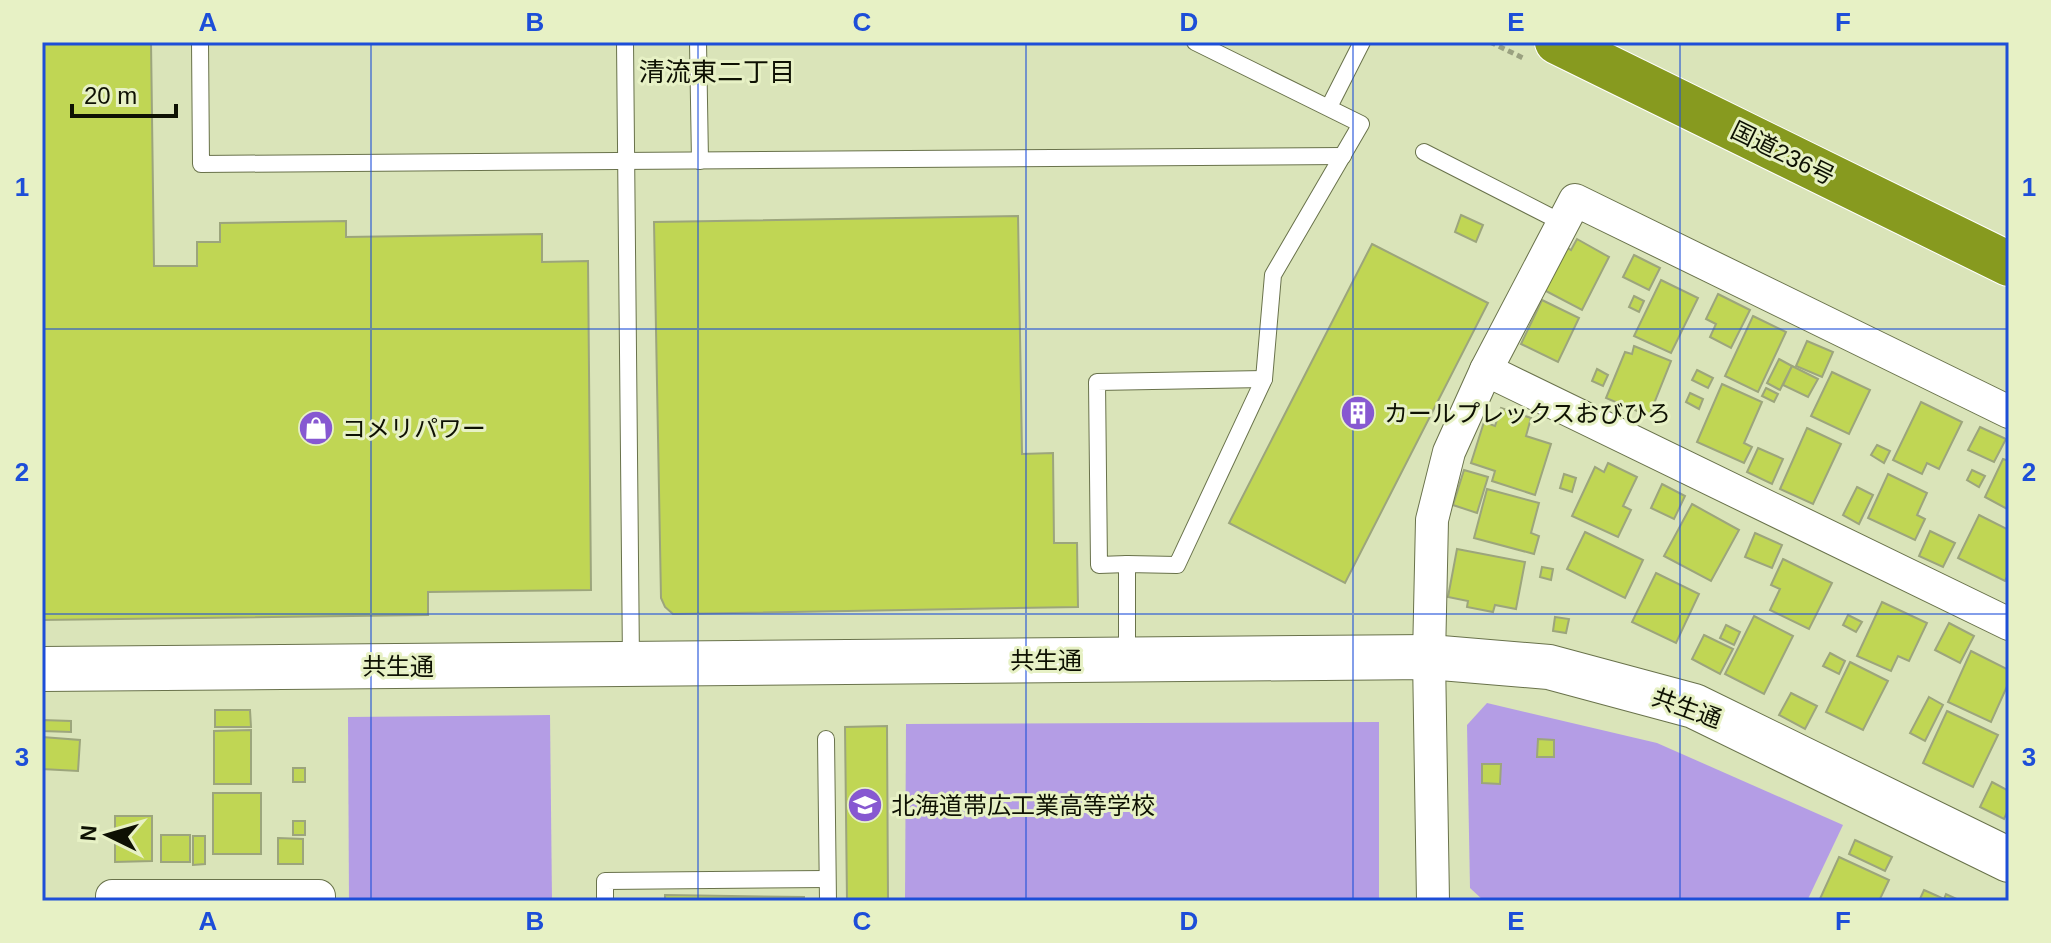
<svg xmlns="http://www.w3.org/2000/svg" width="2051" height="943" viewBox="0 0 2051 943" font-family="Helvetica,'Noto Sans JP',sans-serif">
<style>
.green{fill:#b49de5}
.building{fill:#c0d654;stroke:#9ca57c;stroke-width:2}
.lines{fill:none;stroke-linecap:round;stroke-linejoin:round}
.lane-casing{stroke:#69724b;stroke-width:18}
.street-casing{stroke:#69724b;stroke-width:34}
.secondary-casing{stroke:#69724b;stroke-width:46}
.highway-casing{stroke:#fff;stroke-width:46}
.path{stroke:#9aa180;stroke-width:5;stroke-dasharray:6 4;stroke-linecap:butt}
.lane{stroke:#fff;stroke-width:16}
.street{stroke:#fff;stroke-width:32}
.secondary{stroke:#fff;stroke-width:44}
.highway{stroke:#879a1f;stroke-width:44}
.grid{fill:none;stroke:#1d4ed8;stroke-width:2;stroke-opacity:0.55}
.labels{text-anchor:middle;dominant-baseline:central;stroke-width:6;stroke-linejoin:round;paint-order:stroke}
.street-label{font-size:24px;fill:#0e1103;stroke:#e7f1c5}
.poi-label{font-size:24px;fill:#0e1103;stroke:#e7f1c5;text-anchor:start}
.neighbourhood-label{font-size:26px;fill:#0e1103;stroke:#e7f1c5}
.neatline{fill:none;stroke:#1d4ed8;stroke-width:3}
.grid-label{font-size:26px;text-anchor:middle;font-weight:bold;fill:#1d4ed8}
</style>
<rect width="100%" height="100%" fill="#dae4b9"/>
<g class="green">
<polygon points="1487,703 1657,743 1843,825 1807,901 1484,901 1470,888 1467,725"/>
<polygon points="550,715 552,901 349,901 348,717"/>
<polygon points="1379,722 1379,901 905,901 906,724"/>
</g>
<g class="building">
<polygon points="42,42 151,42 154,266 197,266 197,242 220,242 220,223 346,221 346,237 542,234 542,262 588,261 591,590 428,592 428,615 42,620"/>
<polygon points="1461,215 1483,225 1476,242 1455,232"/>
<polygon points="1018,216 1022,454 1053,453 1054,543 1077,543 1078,607 673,614 665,607 661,598 654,222"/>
<polygon points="1577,239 1609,257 1582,310 1544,290 1566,247 1571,250"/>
<polygon points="1372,244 1488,303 1345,583 1229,523"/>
<polygon points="1634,255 1660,268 1649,290 1623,277"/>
<polygon points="1661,280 1698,298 1671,353 1634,336"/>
<polygon points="1718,294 1750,310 1731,348 1710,337 1716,324 1706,319"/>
<polygon points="1634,296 1644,301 1639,312 1629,307"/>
<polygon points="1542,300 1579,318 1558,362 1521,344"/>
<polygon points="1753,316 1786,332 1758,392 1725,376"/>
<polygon points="1807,341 1833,352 1822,377 1796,366"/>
<polygon points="1634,346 1671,361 1649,416 1606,398 1625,352 1632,354"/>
<polygon points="1779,359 1792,366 1780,390 1767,383"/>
<polygon points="1792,366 1818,379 1808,397 1783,385"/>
<polygon points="1597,369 1608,375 1603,386 1592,381"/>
<polygon points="1697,370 1713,378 1708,388 1692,380"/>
<polygon points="1832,372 1870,390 1849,434 1811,416"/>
<polygon points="1722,384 1762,402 1744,443 1752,447 1744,463 1697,442"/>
<polygon points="1766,388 1778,394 1774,402 1762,396"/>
<polygon points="1690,393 1703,399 1699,409 1686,402"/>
<polygon points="1921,402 1962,422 1939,469 1927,463 1922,474 1893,460"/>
<polygon points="1501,408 1531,418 1526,436 1551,444 1535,495 1492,481 1495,471 1471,463 1484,422 1495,426"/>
<polygon points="1980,427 2006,439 1994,462 1968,450"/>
<polygon points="1807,428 1841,444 1813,504 1780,489"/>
<polygon points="1877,445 1890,451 1884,463 1871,455"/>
<polygon points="1758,448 1783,459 1772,484 1747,472"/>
<polygon points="2003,459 2009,461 2009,510 1985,497"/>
<polygon points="1608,463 1637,477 1623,506 1631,510 1618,537 1572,516 1595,467 1604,472"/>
<polygon points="1464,470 1488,477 1477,513 1453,505"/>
<polygon points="1972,470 1985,476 1979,487 1967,480"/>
<polygon points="1564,474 1576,478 1572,492 1560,488"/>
<polygon points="1888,474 1927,493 1917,515 1925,519 1915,540 1868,518"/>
<polygon points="1662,484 1685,496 1674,519 1651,508"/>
<polygon points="1857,487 1873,495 1859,524 1843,515"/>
<polygon points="1487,489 1539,503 1531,533 1539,536 1534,554 1474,538"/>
<polygon points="1692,504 1739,530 1711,581 1664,556"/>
<polygon points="1979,515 2009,530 2009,573 2005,581 1958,558"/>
<polygon points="1930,531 1955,543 1943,567 1919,556"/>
<polygon points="1585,532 1643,560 1625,598 1567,569"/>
<polygon points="1755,533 1782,545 1772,568 1745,557"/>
<polygon points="1457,549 1525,562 1516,609 1495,605 1493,612 1467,607 1468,601 1448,597"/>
<polygon points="1783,559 1832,583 1809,629 1770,610 1780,589 1771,585"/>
<polygon points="1542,567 1553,569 1551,580 1540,577"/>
<polygon points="1656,573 1699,594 1676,643 1632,622"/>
<polygon points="1882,602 1927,623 1909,661 1898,656 1891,671 1857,656"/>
<polygon points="1848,615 1862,622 1856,632 1843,625"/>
<polygon points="1754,616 1793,636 1764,694 1725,674"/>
<polygon points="1555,617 1569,619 1566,633 1553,631"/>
<polygon points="1949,623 1974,636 1960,663 1935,650"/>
<polygon points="1726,625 1740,632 1734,645 1720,638"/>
<polygon points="1704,635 1733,649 1720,674 1692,659"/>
<polygon points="1971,651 2009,670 2009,682 1991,722 1948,702"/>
<polygon points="1830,653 1845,661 1839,674 1823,666"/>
<polygon points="1850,662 1888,681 1863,730 1826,712"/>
<polygon points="1791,693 1817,706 1805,729 1779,715"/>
<polygon points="1929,697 1943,705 1925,741 1910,733"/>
<polygon points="215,710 250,710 251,727 215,727"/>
<polygon points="1947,711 1998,735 1973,787 1923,763"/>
<polygon points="42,720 71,721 71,732 42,731"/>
<polygon points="887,726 888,901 847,901 845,727"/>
<polygon points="251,730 251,784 214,784 214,731"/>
<polygon points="42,737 80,740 78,771 42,769"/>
<polygon points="1538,739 1554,740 1554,757 1537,757"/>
<polygon points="1482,764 1501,764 1500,784 1482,783"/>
<rect x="293" y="768" width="12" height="14"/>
<polygon points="1992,782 2009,791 2009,808 2004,819 1980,807"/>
<rect x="213" y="793" width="48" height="61"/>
<polygon points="115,816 152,816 152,861 115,862"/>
<rect x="293" y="821" width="12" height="14"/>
<rect x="161" y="835" width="29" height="27"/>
<polygon points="193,836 205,836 205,864 193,865"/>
<polygon points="278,838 303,839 303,864 278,864"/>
<polygon points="1855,840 1892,857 1885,871 1849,854"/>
<polygon points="1839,857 1889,880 1879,901 1819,901"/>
<polygon points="1924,890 1944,899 1946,894 1961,901 1919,901"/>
<polygon points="665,895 804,897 804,901 665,901"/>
</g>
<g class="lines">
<g class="lane-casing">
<g id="lane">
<polyline points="200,42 201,164 1343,156"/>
<polyline points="625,42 631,662"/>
<polyline points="698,42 700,161"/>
<polyline points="1329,107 1362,42"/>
<polyline points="1424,152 1563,223"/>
<polyline points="1127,564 1099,565 1097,382 1264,379"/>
<polyline points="1127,658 1127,564 1177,565 1264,379 1273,275 1361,124 1195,42"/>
<polyline points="826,739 828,901"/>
<polyline points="605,901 605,881 827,879"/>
</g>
</g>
<g class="street-casing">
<g id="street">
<polyline points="1486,370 2009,624"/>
<polyline points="112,901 112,896 319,896 319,901"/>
<polyline points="1433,901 1429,657 1432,520 1449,452 1486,370 1575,200 2009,412"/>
</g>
</g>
<g class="secondary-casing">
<polyline id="secondary" points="42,669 1429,657 1549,667 1694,706 2009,860"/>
</g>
<g class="highway-casing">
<polyline id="highway" points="1557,42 2009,264"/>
</g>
<polyline class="path" points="1490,42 1523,58"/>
<use href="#lane" class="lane"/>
<use href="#street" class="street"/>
<use href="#secondary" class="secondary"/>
<use href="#highway" class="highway"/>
</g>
<path class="grid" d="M 371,42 L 371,901M 698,42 L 698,901M 1026,42 L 1026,901M 1353,42 L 1353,901M 1680,42 L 1680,901M 42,329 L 2009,329M 42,614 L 2009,614"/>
<defs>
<g id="building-disc" transform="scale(1.8)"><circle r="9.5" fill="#8758d1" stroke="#e7f1c5"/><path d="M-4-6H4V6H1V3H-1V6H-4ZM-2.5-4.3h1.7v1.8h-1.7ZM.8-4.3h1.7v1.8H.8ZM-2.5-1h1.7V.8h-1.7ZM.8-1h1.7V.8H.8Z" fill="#fff"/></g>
<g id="shop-disc" transform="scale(1.8)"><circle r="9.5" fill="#8758d1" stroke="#e7f1c5"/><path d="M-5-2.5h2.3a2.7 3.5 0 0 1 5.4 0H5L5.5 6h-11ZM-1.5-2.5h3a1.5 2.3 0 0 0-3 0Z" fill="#fff"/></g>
<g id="school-disc" transform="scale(1.8)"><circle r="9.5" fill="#8758d1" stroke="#e7f1c5"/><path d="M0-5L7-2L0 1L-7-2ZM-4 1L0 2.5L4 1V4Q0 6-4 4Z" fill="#fff"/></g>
</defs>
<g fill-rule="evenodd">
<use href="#building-disc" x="1358" y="413"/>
<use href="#shop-disc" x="316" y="428"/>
<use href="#school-disc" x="865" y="805"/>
</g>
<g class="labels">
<g class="street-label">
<text transform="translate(1783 153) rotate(26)">国道236号</text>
<text x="1046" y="660">共生通</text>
<text x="398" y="666">共生通</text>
<text transform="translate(1687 708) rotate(20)">共生通</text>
</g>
<g class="poi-label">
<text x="1384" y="413">カールプレックスおびひろ</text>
<text x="342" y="428">コメリパワー</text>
<text x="891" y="805">北海道帯広工業高等学校</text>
</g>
<g class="neighbourhood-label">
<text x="717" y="72">清流東二丁目</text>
</g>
</g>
<rect width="2051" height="943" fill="none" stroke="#e7f1c5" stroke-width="88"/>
<g transform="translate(108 835) rotate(275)" stroke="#e7f1c5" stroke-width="6" paint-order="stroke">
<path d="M0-6L14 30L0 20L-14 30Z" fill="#0e1103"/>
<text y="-12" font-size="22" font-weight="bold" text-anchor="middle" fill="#0e1103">N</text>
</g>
<path d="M72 104v12h104v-12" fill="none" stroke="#0e1103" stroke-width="4"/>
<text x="84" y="104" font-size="24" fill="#0e1103" stroke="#e7f1c5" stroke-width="6" paint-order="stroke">20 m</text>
<rect x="44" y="44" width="1963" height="855" class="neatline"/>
<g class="grid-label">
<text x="208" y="31">A</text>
<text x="535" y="31">B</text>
<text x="862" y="31">C</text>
<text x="1189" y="31">D</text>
<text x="1516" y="31">E</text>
<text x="1843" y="31">F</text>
<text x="22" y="196">1</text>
<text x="2029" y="196">1</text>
<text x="22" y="481">2</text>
<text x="2029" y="481">2</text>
<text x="22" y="766">3</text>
<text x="2029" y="766">3</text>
<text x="208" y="930">A</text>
<text x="535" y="930">B</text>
<text x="862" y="930">C</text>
<text x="1189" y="930">D</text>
<text x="1516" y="930">E</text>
<text x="1843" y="930">F</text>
</g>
</svg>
